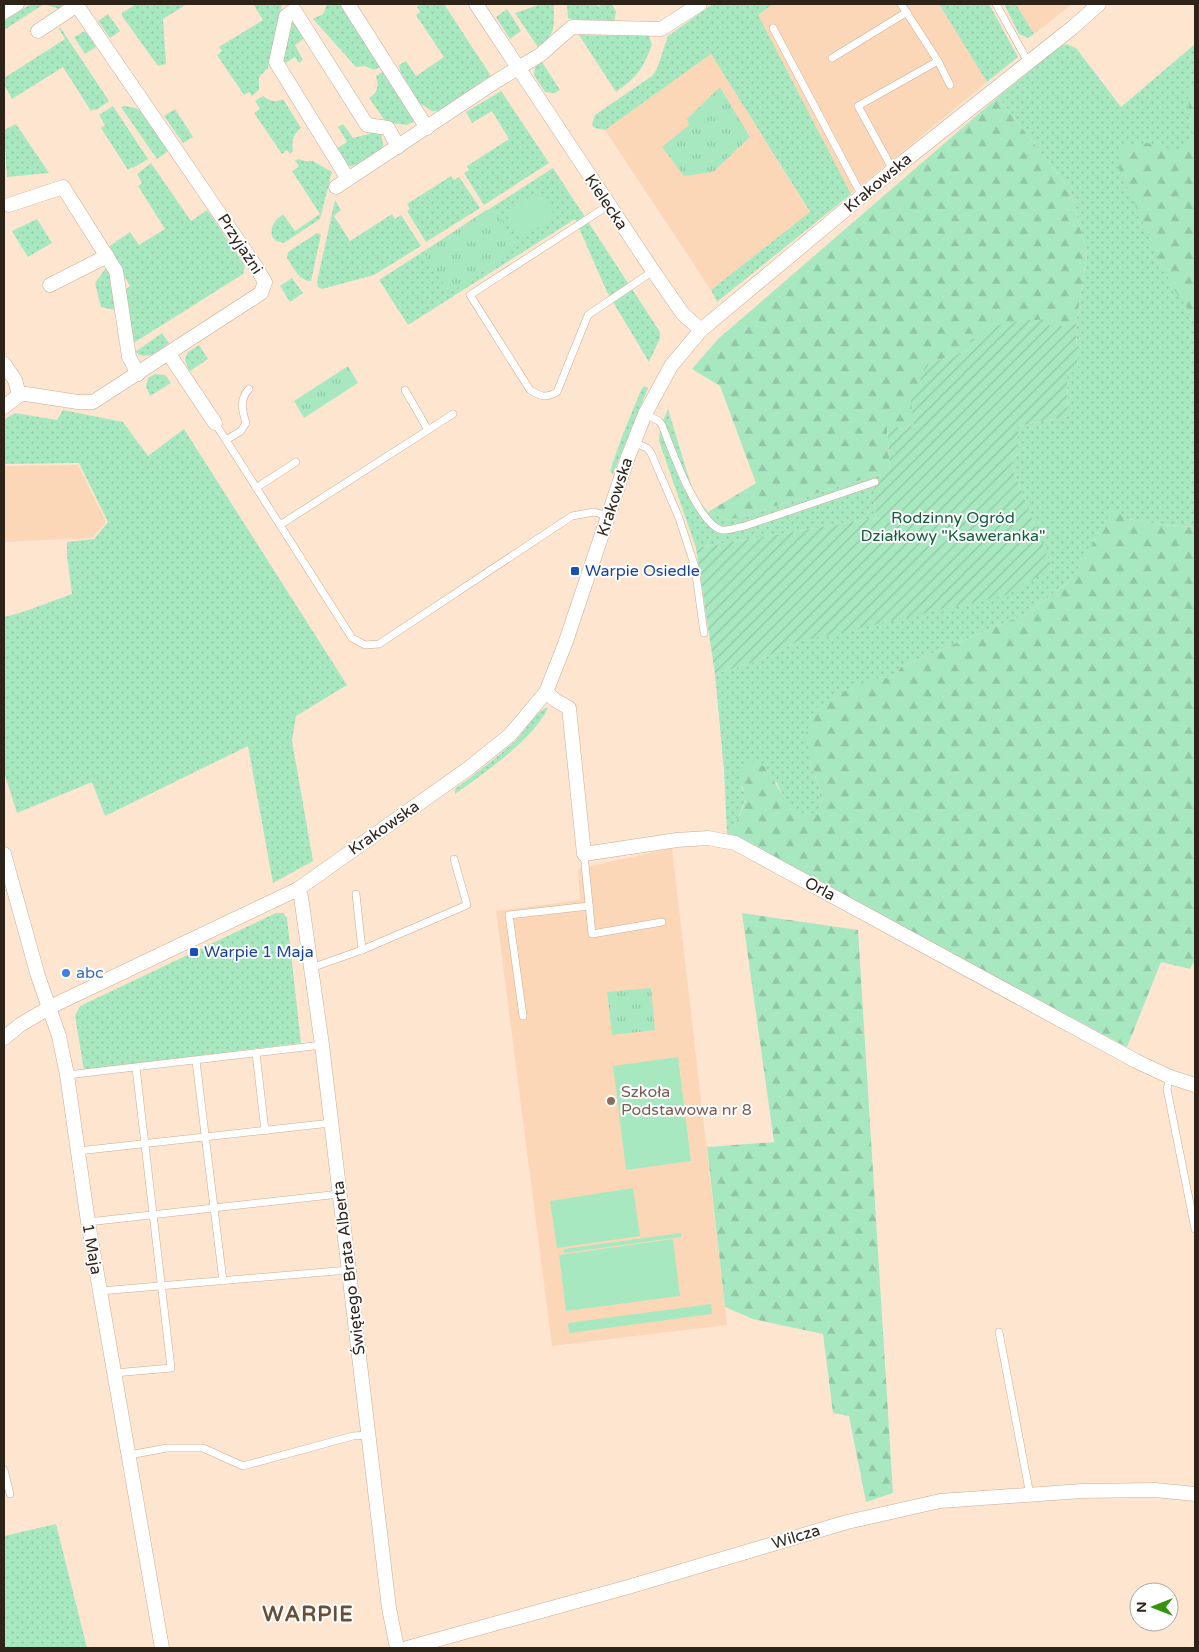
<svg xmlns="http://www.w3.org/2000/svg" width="1199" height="1652" viewBox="0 0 1199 1652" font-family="'Varela Round',sans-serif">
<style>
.built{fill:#fcd7b7}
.grass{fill:url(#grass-dots)}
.forest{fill:url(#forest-firs)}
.park{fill:url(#park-tufts)}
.garden{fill:url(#garden-furrows)}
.pitch{fill:#a8e8c1}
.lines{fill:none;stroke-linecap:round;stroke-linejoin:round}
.lane-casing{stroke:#caac92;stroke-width:8}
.street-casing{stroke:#caac92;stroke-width:15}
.lane{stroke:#fff;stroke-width:7}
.street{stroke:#fff;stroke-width:14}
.transit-dot{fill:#1a4fb4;stroke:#fff;stroke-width:2}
.shop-dot{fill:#3f7fe0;stroke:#fff;stroke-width:2}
.education-dot{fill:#8d6e63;stroke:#fff;stroke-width:2}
.labels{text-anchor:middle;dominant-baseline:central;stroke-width:4;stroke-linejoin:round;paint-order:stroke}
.street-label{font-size:16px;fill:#2e2319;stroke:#fff}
.park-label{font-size:16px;fill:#105e3a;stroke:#fff}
.transit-label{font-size:16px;fill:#164399;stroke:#fff;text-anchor:start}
.shop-label{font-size:16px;fill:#366cbe;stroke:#fff;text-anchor:start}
.education-label{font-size:16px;fill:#785e54;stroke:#fff;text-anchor:start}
.district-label{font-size:21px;font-weight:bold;letter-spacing:1px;fill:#684e37;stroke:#fff}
</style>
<defs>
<pattern id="grass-dots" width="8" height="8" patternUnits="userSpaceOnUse" patternTransform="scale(1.25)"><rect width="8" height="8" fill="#a8e8c1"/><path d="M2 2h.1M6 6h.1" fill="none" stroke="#91c7a5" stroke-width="1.8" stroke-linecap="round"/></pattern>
<pattern id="forest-firs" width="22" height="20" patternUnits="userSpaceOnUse" patternTransform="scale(1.25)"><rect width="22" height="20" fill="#a8e8c1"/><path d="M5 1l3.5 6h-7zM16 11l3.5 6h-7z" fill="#91c7a5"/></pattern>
<pattern id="park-tufts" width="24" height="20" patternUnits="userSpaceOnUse" patternTransform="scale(1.25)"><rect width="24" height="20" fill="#a8e8c1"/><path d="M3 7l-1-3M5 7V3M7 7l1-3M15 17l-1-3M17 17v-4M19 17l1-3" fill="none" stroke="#91c7a5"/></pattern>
<pattern id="garden-furrows" width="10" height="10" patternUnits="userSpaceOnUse" patternTransform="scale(1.25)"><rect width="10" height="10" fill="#a8e8c1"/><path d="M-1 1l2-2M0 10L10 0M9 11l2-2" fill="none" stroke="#91c7a5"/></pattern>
</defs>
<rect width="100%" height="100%" fill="#fee5d0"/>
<g class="built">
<polygon points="773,4 939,4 987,82 851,194 757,15"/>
<polygon points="1016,4 1072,4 1034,34"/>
<polygon points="711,54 810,213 711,290 605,130"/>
<polygon points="78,465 106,522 92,538 4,542 4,466"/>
<polygon points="672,848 727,1325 552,1346 496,911 580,900 578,869"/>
</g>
<g class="grass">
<polygon points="31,4 63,4 59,9 44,4 4,30 4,21"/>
<polygon points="136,4 187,4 163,19 166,64 158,66 122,16 122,13"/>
<polygon points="253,4 282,4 268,68 259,77 259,90 252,96 249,92 244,95 217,55 222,51 219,47 263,20"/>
<polygon points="327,4 342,4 380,67 374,70 365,66 356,67 313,19 323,14"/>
<polygon points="421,4 444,4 491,76 482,81 479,88 444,111 432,111 418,102 400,71 399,65 406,61 416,76 444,57 416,15 420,12 417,7"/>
<path d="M 541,4 L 554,5 C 553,28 558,31 538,47 L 515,13 Z"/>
<polygon points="567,4 596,4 598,7 602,4 612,4 616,12 614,22 571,19 568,18"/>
<polygon points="713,4 773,4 758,15 851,194 717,302 711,290 810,212 711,54 605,130 595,128 592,125 595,115 652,76 657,69 668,36"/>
<polygon points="939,4 989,4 1018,57 987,82"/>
<polygon points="1004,4 1016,4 1034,34 1028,38 1019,34"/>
<polygon points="507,9 521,31 510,39 496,17"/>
<polygon points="108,14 120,31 110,38 98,21"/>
<polygon points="292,23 294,23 306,37 295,45 303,60 299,63 295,57 284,64 283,60"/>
<polygon points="60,27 109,101 96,110 95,109 91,111 63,67 12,99 4,84 4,78 65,39 59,29"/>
<polygon points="85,31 96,47 85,54 74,37"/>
<path d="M 579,35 L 649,36 L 652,45 C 642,70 638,76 616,92 Z"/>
<path d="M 1066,44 L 1076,48 L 1121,107 L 1195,44 L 1195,527 L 1164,525 L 1127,519 L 1114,509 L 1071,580 L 1026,614 L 902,666 L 893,677 L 875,678 L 810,761 L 819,788 L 821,803 L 816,815 L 794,812 L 786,801 L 776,782 L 741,787 L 746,796 C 741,812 739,821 727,834 L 724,770 L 715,674 L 757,661 L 797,642 L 1052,569 L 1012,467 L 1013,458 L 1018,454 L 1018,426 L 1068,416 L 1067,373 L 1078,370 L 1076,324 L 1087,254 L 1070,190 L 998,97 L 1059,47 Z"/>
<polygon points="542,62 560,90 555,93 545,92 534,75 535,67"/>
<path d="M 383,72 L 415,121 L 407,125 L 386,122 L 369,98 C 378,93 379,85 376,76 Z"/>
<polygon points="501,91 549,163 484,205 464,173 469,170 467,166 509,139 492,111 472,123 466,112"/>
<path d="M 263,96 C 270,101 275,103 283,99 L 301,128 C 293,135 291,141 293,151 L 290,154 L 287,150 L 282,154 L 254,113 L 260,109 L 255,101 Z"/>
<polygon points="113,106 148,159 133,168 132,167 128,170 101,128 105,125 99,115"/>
<polygon points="124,106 136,108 141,112 168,151 157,159 121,107"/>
<polygon points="175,109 193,137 183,143 164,116"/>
<polygon points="16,124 49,173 7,177 4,130"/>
<path d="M 343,124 L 353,138 L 381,131 L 383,146 L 381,149 C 374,153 355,168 349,166 C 343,163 339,154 336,149 L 347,142 L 338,127 Z"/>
<path d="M 299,159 L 305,161 L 313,161 L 332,172 L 320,219 L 284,243 L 276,241 L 272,236 C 270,226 275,220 283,214 L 295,231 L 320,214 L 292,171 L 299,167 L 295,160 Z"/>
<polygon points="151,163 191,221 207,210 245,266 243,274 132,344 125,290 130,286 108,247 130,232 139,245 165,229 138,186 142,183 137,174"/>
<polygon points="553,168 660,332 660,338 649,362 607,292 575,219 408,325 379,280"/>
<polygon points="451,176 454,180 459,177 480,208 426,242 407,211 410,209 407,204"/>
<polygon points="335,200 341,210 334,216 350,241 392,214 395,219 401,215 421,246 374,275 322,289 318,287 317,282"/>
<polygon points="37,219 52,243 28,257 12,231"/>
<path d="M 317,233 L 321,235 L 311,281 C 299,281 293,267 287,258 L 288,252 Z"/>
<polygon points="105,269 111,272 116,308 115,310 101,307 95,283"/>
<polygon points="292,278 303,293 290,302 280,286"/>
<path d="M 162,333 L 169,343 C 159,350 147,362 135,352 Z"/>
<path d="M 199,345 L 208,359 L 190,371 C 181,356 186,353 199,345 Z"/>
<polygon points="155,374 165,375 171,383 150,396 146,386 148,378"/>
<polygon points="644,386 648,388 613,474 610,471 621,439 641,390"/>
<polygon points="668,409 694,495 708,512 729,520 890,471 874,498 876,518 696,548 659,441 660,428"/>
<polygon points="63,410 123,422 148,456 184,429 347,685 296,716 292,741 313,861 273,883 248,746 105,816 92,782 17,813 4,772 4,617 23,612 72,594 67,556 67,542 94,539 108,522 79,463 4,464 4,420 15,413 57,420"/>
<path d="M 545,708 L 548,708 C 534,739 483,774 455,794 L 455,789 C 476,773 497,758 516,740 C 526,730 533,715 545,708 Z"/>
<polygon points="276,913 283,913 287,918 301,1043 84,1070 75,1016 80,1006"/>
<polygon points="56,1524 87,1648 4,1648 4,1536"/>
</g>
<g class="forest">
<polygon points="1195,87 1195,318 1172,287 1119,169 1120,147 1148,143 1181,151 1192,137 1187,88"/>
<polygon points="998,97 1070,190 1087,254 1076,324 1050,328 1047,319 986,336 972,349 930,363 914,426 887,429 890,471 729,520 708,512 756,483 720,386 692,369 718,339"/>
<path d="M 1114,508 L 1128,519 L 1164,525 L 1195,527 L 1195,960 L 1190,969 L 1161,962 L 1127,1047 L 727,834 C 735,825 745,809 745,797 C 745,793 740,783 739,777 L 743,768 L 750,761 L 764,766 L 794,812 L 816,814 L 821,803 L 819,788 L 810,761 L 806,733 L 815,709 L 852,687 L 875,678 L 893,677 L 902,666 L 1026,614 L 1071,580 Z"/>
<polygon points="742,913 858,930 893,1493 866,1502 849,1416 833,1413 823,1334 753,1319 725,1307 707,1147 774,1142"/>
</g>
<g class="park">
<polygon points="720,87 750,137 713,172 684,176 662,147 689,125 687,119"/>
<polygon points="486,210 495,210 515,242 504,258 449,293 424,252"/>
<polygon points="348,366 358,383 304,418 294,401"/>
<polygon points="651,988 655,1030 612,1035 607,992"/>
</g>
<polygon class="garden" points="1048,319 1050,327 1076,324 1078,371 1067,373 1068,416 1018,426 1018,454 1013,458 1012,467 1052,568 1007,595 797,642 757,661 715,674 696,548 876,518 874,498 875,482 890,471 887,428 914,426 911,401 924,371 930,363 972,349 970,340 985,336 986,331 1007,322"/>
<g class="pitch">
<polygon points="539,191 555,216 522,238 505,213"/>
<polygon points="678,1057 691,1161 626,1170 613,1066"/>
<polygon points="633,1188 640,1236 557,1248 550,1201"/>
<polygon points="681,1233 681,1237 564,1253 564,1249"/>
<polygon points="673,1239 680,1296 566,1311 559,1255"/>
<polygon points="711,1304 712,1314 569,1333 568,1323"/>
</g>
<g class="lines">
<g class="lane-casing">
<g id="lane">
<polyline points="901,4 938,61 950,85"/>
<polyline points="996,4 1028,62"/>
<polyline points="773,28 862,196"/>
<polyline points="832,58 907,12"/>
<polyline points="893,170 858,106 938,61"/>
<path d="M 609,205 L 470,295 L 530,390 C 541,397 546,398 557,392 L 588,315 L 653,271"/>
<polyline points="405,390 428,430"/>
<path d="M 645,414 L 659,421 L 662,425 C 671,448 698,525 722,530 C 728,531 738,527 745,526 L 875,482"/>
<polyline points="215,423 352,638 365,645 379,644 572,516 594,512 608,516"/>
<path d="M 226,440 L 241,431 L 246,423 C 242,410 239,400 249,389"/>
<polyline points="634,442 647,448 651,453 679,518 695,567 704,633"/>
<polyline points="256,488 296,462"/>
<polyline points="280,525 453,414"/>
<polyline points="584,854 592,934 662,922"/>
<polyline points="356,894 362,950"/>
<polyline points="311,968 362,950 467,905 454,859"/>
<polyline points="523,1016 509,915 589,906"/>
<polyline points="256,1053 265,1131"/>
<polyline points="196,1061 223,1281"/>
<polyline points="67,1075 322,1045"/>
<polyline points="1170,1077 1167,1089 1195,1229"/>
<polyline points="78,1151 331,1123"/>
<polyline points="88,1222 340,1194"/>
<polyline points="100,1291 349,1270"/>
<polyline points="999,1332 1030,1495"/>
<polyline points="114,1373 171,1368 136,1068"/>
<polyline points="129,1455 167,1448 203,1448 243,1466 353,1436 369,1435"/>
<polyline points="4,1470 10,1494"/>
</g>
</g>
<g class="street-casing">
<g id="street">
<polyline points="348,4 427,128"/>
<polyline points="476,4 653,271 683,314 701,330"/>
<polyline points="4,12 17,4"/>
<polyline points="38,31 77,5"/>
<polyline points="348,179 276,62 286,16 294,10 367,125 388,128 398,147"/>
<polyline points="336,187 498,80 540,55 572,27 661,29 700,4"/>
<polyline points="9,205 63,187 116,271 129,357 138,374"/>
<polyline points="50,285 107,256"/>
<polyline points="169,354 215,423"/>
<polyline points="4,364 15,380 19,395"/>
<polyline points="4,407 19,395 26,394 78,402 93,402 261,293 265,282 256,267 76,4"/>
<polyline points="546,692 555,700 569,708 584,854 677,840 708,838 735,843 1136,1061 1170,1077 1195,1085"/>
<polyline points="4,854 38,976 59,1036 67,1075 88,1222 162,1648"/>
<polyline points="298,889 301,897 322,1045 389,1608 397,1648"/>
<polyline points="4,1038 20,1025 50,1007 298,889 469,768 510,735 546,692 565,644 628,457 645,414 671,366 701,330 893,170 1072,28 1099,4"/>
<polyline points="407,1648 628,1587 847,1522 940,1501 1082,1491 1155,1490 1195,1494"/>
</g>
</g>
<use href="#lane" class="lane"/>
<use href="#street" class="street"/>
</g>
<g class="transit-dot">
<rect x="570" y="566" width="10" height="10" rx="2.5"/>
<rect x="189" y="947" width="10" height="10" rx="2.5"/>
</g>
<circle class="shop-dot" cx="66" cy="973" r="5"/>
<circle class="education-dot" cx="611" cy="1101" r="5"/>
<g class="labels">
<g class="street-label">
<text transform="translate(878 183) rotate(-40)">Krakowska</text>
<text transform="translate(606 202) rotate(56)">Kielecka</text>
<text transform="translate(240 244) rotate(57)">Przyjaźni</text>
<text transform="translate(615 497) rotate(-72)">Krakowska</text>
<text transform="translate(384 828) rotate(-35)">Krakowska</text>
<text transform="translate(820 889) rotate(28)">Orla</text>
<text transform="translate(92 1249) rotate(80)">1 Maja</text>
<text transform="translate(349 1268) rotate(-97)">Świętego Brata Alberta</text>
<text transform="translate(796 1537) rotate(-17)">Wilcza</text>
</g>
<g class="park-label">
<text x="953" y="518">Rodzinny Ogród<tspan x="953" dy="18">Działkowy "Ksaweranka"</tspan></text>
</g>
<g class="transit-label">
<text x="585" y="571">Warpie Osiedle</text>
<text x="204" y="952">Warpie 1 Maja</text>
</g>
<g class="shop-label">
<text x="76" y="973">abc</text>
</g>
<g class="education-label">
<text x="621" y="1092">Szkoła<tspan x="621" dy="18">Podstawowa nr 8</tspan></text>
</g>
<g class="district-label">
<text x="308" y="1614">WARPIE</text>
</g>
</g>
<rect width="1199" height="1652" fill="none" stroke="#2e2319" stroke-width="10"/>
<g transform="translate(1154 1607) rotate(270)"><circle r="24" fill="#ffffff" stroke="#aba7a3"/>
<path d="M0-4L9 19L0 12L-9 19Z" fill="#339310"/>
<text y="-8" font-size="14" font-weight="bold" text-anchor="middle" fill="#2e2319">N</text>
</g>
</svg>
